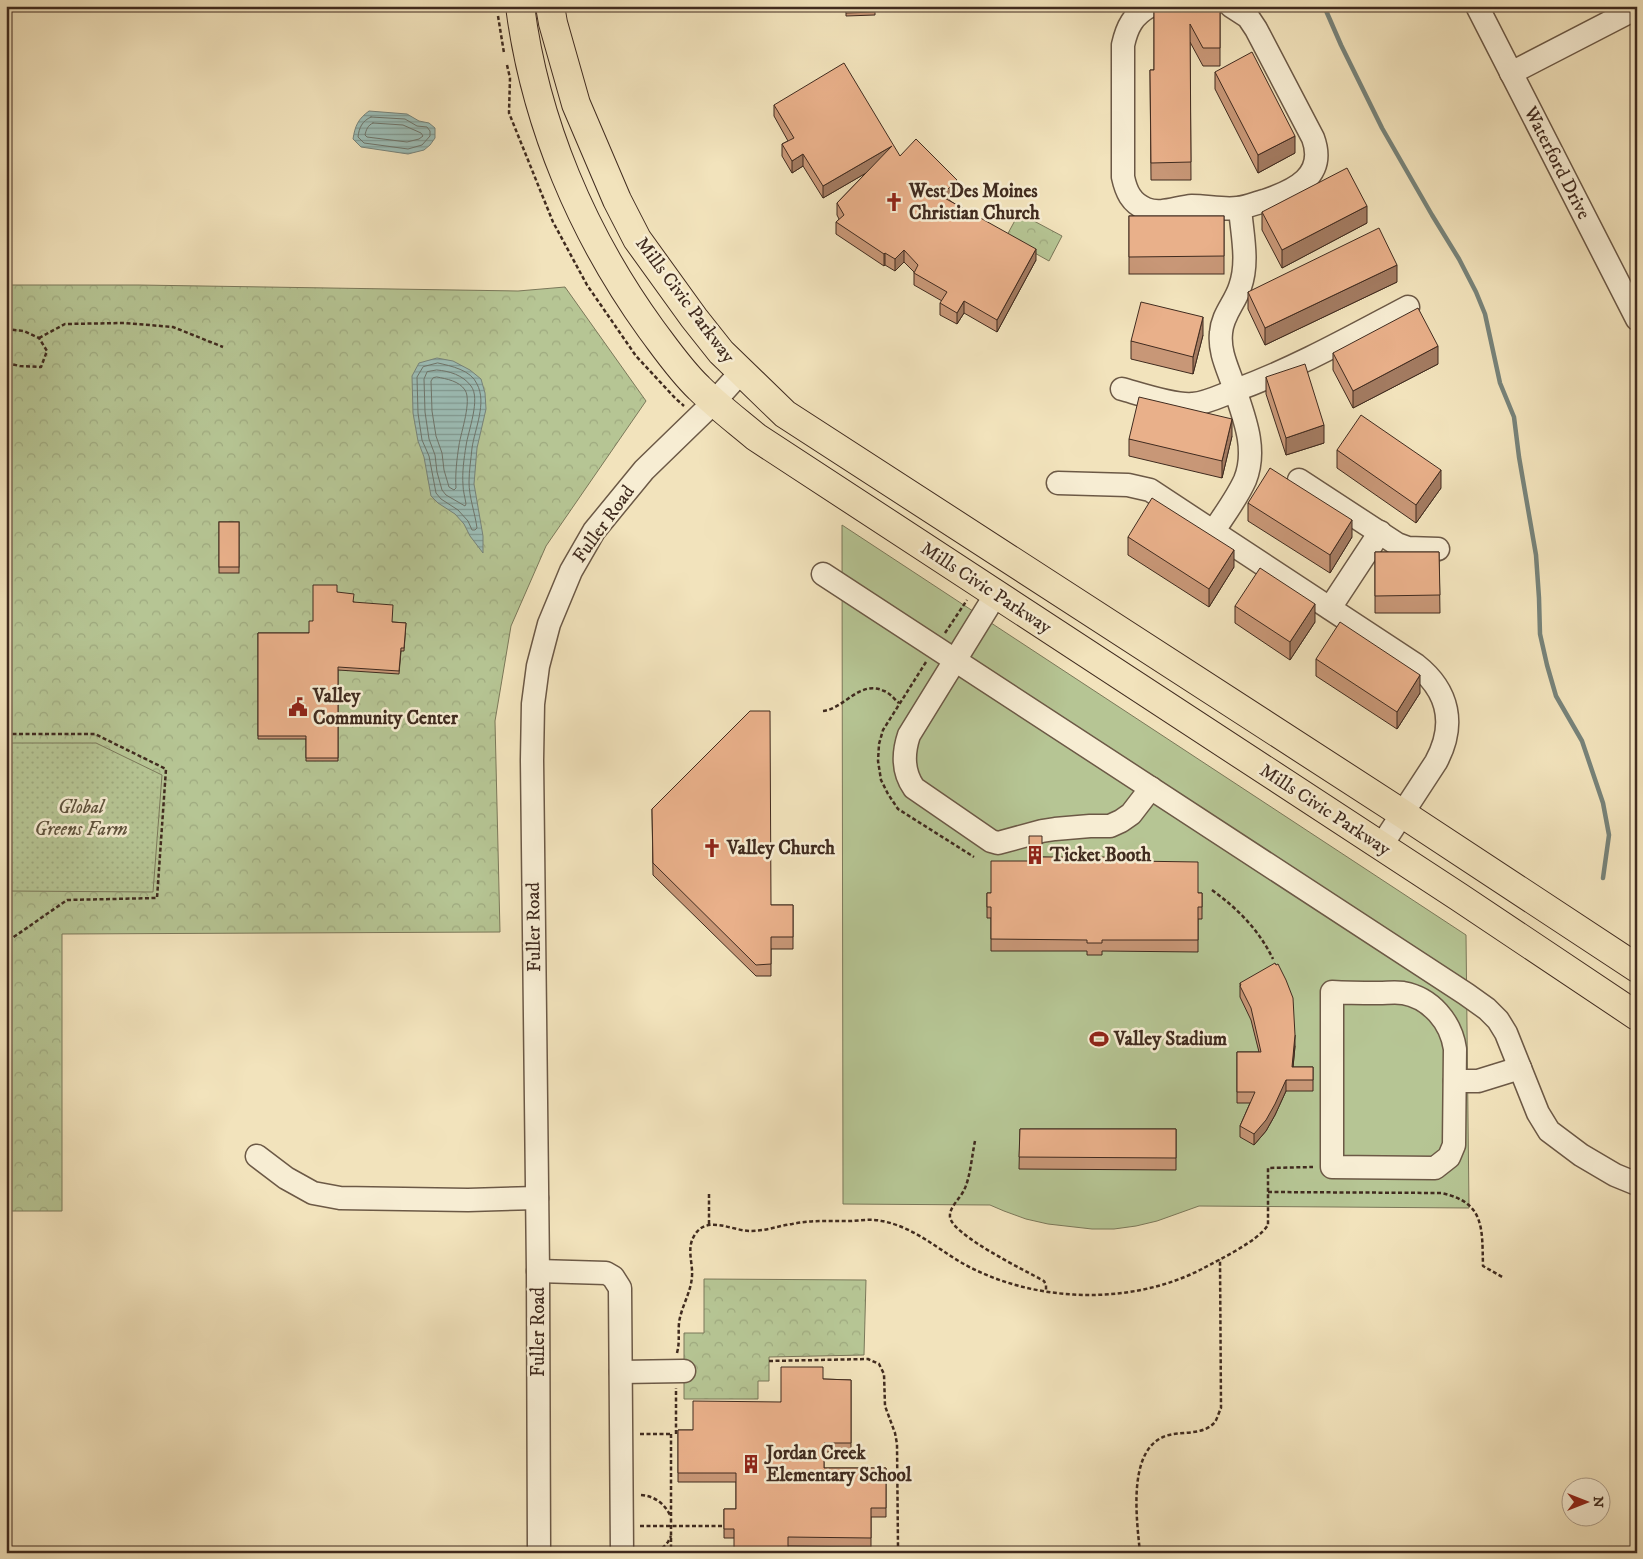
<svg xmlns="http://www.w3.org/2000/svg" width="1643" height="1559" viewBox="0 0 1643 1559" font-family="'IM FELL DW Pica',serif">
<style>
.forest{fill:url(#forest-crowns);stroke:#7b785a}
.garden{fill:url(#garden-dots);stroke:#7b785a}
.pitch{fill:#b6c594;stroke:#7b785a}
.water{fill:url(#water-rules);stroke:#77837a}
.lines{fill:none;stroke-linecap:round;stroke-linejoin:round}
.shore{stroke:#6e746a;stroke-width:1}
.stream{stroke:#77837a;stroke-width:4.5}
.minor-casing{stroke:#6c5946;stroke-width:25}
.major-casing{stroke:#402b1f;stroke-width:30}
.path{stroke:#402b1f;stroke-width:2.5;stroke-dasharray:4 2.5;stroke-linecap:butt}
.minor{stroke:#f7edd3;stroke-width:22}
.major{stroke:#f2e3bc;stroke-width:28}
.wall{fill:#c89777;stroke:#402b1f}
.shaded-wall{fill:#a37b61;stroke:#402b1f}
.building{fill:#e9b08a;stroke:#402b1f}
.labels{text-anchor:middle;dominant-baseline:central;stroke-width:5;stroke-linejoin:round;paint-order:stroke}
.street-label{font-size:19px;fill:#402b1f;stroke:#f7edd3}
.poi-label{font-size:19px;font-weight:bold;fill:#402b1f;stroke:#f7edd3;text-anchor:start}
.park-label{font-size:19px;font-style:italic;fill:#5e523c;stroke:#f7edd3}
</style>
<defs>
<pattern id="forest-crowns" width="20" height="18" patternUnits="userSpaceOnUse" patternTransform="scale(1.25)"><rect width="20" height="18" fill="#b6c594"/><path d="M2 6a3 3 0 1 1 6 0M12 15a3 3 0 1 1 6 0" fill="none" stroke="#9ea97f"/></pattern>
<pattern id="garden-dots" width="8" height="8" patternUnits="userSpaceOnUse" patternTransform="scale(1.25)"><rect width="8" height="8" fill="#b6c594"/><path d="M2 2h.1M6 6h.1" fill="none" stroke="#9ea97f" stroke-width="1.8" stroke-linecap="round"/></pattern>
<pattern id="water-rules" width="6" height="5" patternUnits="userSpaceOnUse" patternTransform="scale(1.25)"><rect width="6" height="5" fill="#9cbdb6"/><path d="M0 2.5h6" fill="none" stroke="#819a93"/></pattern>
</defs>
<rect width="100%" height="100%" fill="#f2e3bc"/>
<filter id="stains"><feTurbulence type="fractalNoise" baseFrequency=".004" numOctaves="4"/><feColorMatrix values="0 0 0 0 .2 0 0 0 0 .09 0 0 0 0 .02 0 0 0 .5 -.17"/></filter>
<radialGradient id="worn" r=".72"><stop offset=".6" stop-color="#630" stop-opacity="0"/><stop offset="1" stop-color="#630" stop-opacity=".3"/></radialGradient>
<g class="forest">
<polygon points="1019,213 1062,236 1049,261 1006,237"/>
<polygon points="6,285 139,285 518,291 565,287 646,401 546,546 511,626 495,721 500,932 62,934 62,1211 6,1211"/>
<polygon points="704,1279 866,1280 864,1355 769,1357 769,1381 758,1381 758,1399 684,1399 684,1333 704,1333"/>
</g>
<polygon class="garden" points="6,743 96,743 162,775 153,892 8,891 6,900"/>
<polygon class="pitch" points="842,525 1466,935 1469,1208 1199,1206 1157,1221 1136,1226 1114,1229 1092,1229 1048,1224 1026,1219 1004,1211 990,1205 843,1204"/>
<g class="water">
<path d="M 369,111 L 407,114 L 419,121 L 429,123 L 435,128 L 435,138 L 430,145 L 424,150 L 408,154 L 361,147 L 353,139 C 355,126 358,119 369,111 Z"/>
<polygon points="437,358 453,361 470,370 481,379 485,393 486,409 477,448 474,484 483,536 483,553 470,536 464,524 455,514 438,503 431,496 424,457 418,441 413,413 412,376 419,363"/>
</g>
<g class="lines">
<g class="shore">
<path d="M 371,117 L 405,119 L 417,126 L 427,127 L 430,131 L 430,136 L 422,145 L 408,149 L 364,143 L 358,137 C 359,128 362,121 371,117 Z"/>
<path d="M 373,123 L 403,125 L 421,133 L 423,136 L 419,139 L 407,142 L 367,137 L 365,135 C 366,130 368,125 373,123 Z"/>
<path d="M 438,363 C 451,366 471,370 477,384 C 487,403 475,428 472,448 C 471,459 469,471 469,482 C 469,497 475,513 477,528 L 475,530 L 472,530 L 468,521 L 458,510 L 441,499 L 436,493 L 429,456 L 422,440 L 418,413 L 417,377 L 423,367 Z"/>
<path d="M 437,370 C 449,371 463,375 471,386 C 481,399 468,431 466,446 C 464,458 462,473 463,485 C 463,491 465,497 466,504 L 465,506 L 446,495 L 442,490 L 437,472 L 435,455 L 429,439 L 425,412 L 424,379 L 427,372 Z"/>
<path d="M 437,377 C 447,379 459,381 465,390 C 472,401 461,432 459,445 C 457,458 455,474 456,488 L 454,490 L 449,487 L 444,470 L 442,453 L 436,436 L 432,411 L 431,381 L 433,378 Z"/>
</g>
<polyline class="stream" points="1324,6 1341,45 1382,128 1432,215 1459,259 1476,292 1485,314 1500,383 1514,417 1519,457 1536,555 1539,598 1540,634 1547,665 1556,696 1582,741 1603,803 1609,835 1603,878"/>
<g class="minor-casing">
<g id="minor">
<path d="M 1150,6 C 1133,15 1127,27 1123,45 L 1123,177 C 1126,191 1131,203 1146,209 C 1161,215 1177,207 1192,206 C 1207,206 1223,210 1238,208 C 1247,207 1256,203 1264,201 C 1294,191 1327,176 1313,138 L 1256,29 L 1248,17 L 1231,6"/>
<polyline points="1477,6 1637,319"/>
<polyline points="1511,73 1637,8"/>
<path d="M 1122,389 C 1140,394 1175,406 1193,404 C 1207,403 1222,395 1236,390 C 1296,368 1351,337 1408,307"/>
<polyline points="1299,480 1397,544 1408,548 1438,549"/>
<path d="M 1058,483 L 1128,485 L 1150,490 L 1416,665 C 1449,691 1456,725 1436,762 L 1389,834 L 1382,847"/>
<path d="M 1213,532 C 1224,515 1237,498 1245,480 C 1258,448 1243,415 1233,384 C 1227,367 1219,351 1221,333 C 1222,315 1235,303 1240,287 C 1249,262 1242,234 1240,208"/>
<polyline points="823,574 1466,994 1487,1009 1498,1020 1506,1033 1538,1113 1549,1131 1581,1155 1615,1175 1637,1184"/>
<path d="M 996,594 L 909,735 C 903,753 902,771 914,788 L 991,841 L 998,843 L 1042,831 L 1055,829 L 1090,826 L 1110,826 L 1121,821 L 1131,814 L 1151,788"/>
<polyline points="1330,608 1380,532"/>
<path d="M 1332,992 C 1348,993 1364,993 1379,993 C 1387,993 1395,992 1403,993 C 1431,998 1451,1022 1455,1049 L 1454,1145 L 1449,1157 L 1435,1168 L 1332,1167 Z"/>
<polyline points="1455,1081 1478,1081 1520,1068"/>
<polyline points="257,1156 286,1178 313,1193 340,1198 468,1200 537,1198"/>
<polyline points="538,1271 606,1273 613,1277 620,1288 622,1553"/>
<polyline points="621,1372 684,1371"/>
<polyline points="539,1553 538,1271 532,760 533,704 538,666 549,624 571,571 594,531 644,470 714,402 741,372"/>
</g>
</g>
<g class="major-casing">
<g id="major">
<path d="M 520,6 C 535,123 583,235 651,329 C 666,349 681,371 699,388 C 717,406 737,421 756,437 L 1459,897 L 1637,1016"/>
<polyline points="550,6 553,23 576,104 617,200 637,239 694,318 721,352 785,414 1403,814 1637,968"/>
</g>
</g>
<g class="path">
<polyline points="498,16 504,53"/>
<polyline points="507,65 510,78 509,113 553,222 587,285 636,356 675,398 684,406"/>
<polyline points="6,329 24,331 39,338 47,351 41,367 20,366 6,363"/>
<polyline points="39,338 65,324 124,323 173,327 223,347"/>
<polyline points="945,633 967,600"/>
<polyline points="926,662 883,730 879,744 878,761 881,780 888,794 898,809 974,857"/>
<path d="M 823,711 C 844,709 860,679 884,691 C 890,693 894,699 899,703"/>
<polyline points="6,734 95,734 166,769 157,898 67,900 8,941 6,950"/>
<path d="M 1212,890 C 1238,909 1259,930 1273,959"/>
<path d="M 975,1141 C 972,1155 970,1179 964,1190 C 960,1199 949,1207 950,1217 C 952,1235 1026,1271 1044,1281 L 1046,1285 L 1046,1291"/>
<path d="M 1268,1192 L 1441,1193 C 1485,1202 1482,1228 1483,1266 L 1504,1278"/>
<polyline points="709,1224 709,1192"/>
<path d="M 677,1353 C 680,1341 678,1335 679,1323 C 681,1307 691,1293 692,1276 C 693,1264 687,1250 693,1238 C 705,1213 731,1231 751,1231 C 765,1231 778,1226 792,1224 C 811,1220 832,1221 852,1221 C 862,1220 873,1219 882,1221 C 913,1227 935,1247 962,1263 C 1033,1303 1130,1306 1202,1269 C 1220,1259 1257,1242 1268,1225 L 1268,1168 L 1313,1167"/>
<polyline points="769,1361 868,1359 879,1364 884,1374 885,1406 895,1433 897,1444 898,1547 896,1553"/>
<polyline points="640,1434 671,1434"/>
<polyline points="671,1434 671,1553"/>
<polyline points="676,1434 676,1388"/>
<path d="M 641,1495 C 654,1496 664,1503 670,1515"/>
<polyline points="640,1526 724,1526"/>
<polyline points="658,1553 668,1542 671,1536"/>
<path d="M 1140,1553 C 1137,1521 1127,1453 1163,1437 C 1178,1430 1202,1437 1215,1422 C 1217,1419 1219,1412 1221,1408 L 1220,1259"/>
</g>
<use href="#minor" class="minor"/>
<use href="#major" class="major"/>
</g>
<g class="wall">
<polygon points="846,6 875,6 875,15 846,16"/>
<rect x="900" y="6" width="18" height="4"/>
<polygon points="1154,6 1220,6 1220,66 1203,66 1190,42 1191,180 1151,180 1150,70 1154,70"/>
<polygon points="1215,72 1295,153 1258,173 1215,89"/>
<polygon points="774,105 900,156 957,192 949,200 1036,260 997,332 964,313 957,324 940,315 940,303 942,301 914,285 914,272 904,262 895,271 885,265 884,266 836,234 836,222 839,219 837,215 837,203 866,173 823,198 803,166 792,173 782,156 782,144 788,141 774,116"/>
<polygon points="1262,212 1367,223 1282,268 1262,230"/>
<rect x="1129" y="216" width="95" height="58"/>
<polygon points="1397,282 1265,345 1248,309 1248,292"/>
<polygon points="1203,335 1193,374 1131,359 1131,341"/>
<polygon points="1333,353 1438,364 1353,408 1333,370"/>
<polygon points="1266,377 1324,443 1286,455 1266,394"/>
<polygon points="1232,436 1222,478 1129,456 1129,439"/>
<polygon points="1337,450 1441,488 1416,523 1337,468"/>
<polygon points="1248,503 1352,537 1330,573 1248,521"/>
<rect x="219" y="522" width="20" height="51"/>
<polygon points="1128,537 1234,567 1209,607 1128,555"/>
<polygon points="1375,552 1439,552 1440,613 1375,613"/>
<polygon points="337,592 354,602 392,622 406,623 404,651 401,651 399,674 338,670 338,761 306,761 306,739 258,739 258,633 309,633 313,621"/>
<polygon points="1235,606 1315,622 1290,660 1235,623"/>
<polygon points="1316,659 1420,693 1397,729 1316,676"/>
<polygon points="652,809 771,905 793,905 793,949 771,949 771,976 756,976 653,875"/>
<polygon points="1042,857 1131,861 1198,893 1202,893 1202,919 1198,919 1198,952 1102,951 1102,955 1087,955 1087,951 991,951 991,918 987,918 987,893 991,893 1029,861"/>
<polygon points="1240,983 1295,1046 1293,1067 1313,1067 1313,1091 1286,1091 1275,1115 1266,1131 1254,1145 1240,1137 1240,1126 1250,1103 1237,1103 1237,1052 1259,1052 1251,1020 1240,997"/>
<polygon points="1020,1129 1176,1129 1176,1170 1019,1169"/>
<polygon points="823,1379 851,1380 851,1452 824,1452 824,1468 886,1468 886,1517 871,1517 871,1547 788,1546 734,1538 724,1538 724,1509 736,1509 736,1482 678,1482 678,1430 693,1430 781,1402"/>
</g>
<g class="shaded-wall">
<polygon points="1295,136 1295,153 1258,173 1258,155"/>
<polygon points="892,146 892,158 823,198 823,186"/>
<polygon points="803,154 803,166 792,173 792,161"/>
<polygon points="957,180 957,192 941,208 941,196"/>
<polygon points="1367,206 1367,223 1282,268 1282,250"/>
<polygon points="1036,249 1036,260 997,332 997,320"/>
<polygon points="904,250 904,262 895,271 895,259"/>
<polygon points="885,253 885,265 884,266 884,254"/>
<polygon points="1397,265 1397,282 1265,345 1265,328"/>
<polygon points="964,301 964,313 957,324 957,313"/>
<polygon points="1203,317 1203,335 1193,374 1193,357"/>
<polygon points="1438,346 1438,364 1353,408 1353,391"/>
<polygon points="1232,419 1232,436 1222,478 1222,461"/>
<polygon points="1324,425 1324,443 1286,455 1286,438"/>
<polygon points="1441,470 1441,488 1416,523 1416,505"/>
<polygon points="1352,520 1352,537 1330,573 1330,555"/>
<polygon points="1234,550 1234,567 1209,607 1209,589"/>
<polygon points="1315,604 1315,622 1290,660 1290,642"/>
<polygon points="1420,675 1420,693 1397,729 1397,712"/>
<polygon points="1295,1035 1295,1046 1292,1078 1292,1067"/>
<polygon points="1286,1080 1286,1091 1275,1115 1266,1131 1254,1145 1254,1134"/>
</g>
<g class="building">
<polygon points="846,6 875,6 875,12 846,13"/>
<polygon points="1154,6 1220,6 1220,48 1203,48 1190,24 1191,162 1151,163 1150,70 1154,70"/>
<polygon points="1252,52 1295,136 1258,155 1215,72"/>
<polygon points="844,63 900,156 916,139 957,180 941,196 1036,249 997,320 964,301 957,313 940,303 947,292 914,273 918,265 904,250 895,259 885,253 884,254 836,222 844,215 837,203 892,146 823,186 803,154 792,161 782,144 794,138 774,105"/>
<polygon points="1347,168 1367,206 1282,250 1262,212"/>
<polygon points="1129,216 1224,216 1224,256 1129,257"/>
<polygon points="1379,228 1397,265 1265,328 1248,292"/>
<polygon points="1141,302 1203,317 1193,357 1131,341"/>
<polygon points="1418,308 1438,346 1353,391 1333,353"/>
<polygon points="1305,364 1324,425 1286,438 1266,377"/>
<polygon points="1139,397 1232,419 1222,461 1129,439"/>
<polygon points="1361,415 1441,470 1416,505 1337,450"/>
<polygon points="1270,468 1352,520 1330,555 1248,503"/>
<polygon points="1152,498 1234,550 1209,589 1128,537"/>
<rect x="219" y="522" width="20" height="45"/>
<polygon points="1375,552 1439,552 1440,595 1375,596"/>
<polygon points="1260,568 1315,604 1290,642 1235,606"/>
<polygon points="313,585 337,585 337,592 354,594 353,602 393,605 392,622 406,623 404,648 401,648 399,671 338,667 338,758 306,758 306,736 258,736 258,633 309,633 309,621 313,621"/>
<polygon points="1340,622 1420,675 1397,712 1316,659"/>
<polygon points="750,711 770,711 771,905 793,905 793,937 771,937 771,964 756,965 653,863 652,809"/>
<polygon points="1029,836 1042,836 1042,857 1131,857 1131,861 1198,862 1198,893 1202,893 1202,907 1198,907 1198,940 1102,940 1102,943 1087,943 1087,940 991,939 991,907 987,907 987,893 991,893 991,861 1029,861"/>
<polygon points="1275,963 1276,965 1278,964 1286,980 1293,998 1295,1035 1292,1067 1313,1067 1313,1080 1286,1080 1275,1104 1266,1120 1254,1134 1240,1126 1255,1092 1237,1092 1237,1052 1261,1052 1251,1008 1240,986 1241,985 1240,983"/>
<polygon points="1020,1129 1176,1129 1176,1158 1019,1157"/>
<polygon points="781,1367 823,1367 823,1379 851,1380 851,1443 824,1443 824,1468 886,1468 886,1508 871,1508 871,1538 788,1537 788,1553 734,1553 734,1529 724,1529 724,1509 736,1509 736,1473 678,1473 678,1430 693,1430 693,1401 781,1402"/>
</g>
<defs>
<g id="church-bare" transform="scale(1.5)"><path d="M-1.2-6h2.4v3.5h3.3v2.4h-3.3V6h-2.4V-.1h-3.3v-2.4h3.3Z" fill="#8f2418" stroke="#f7edd3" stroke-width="2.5" paint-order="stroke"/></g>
<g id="civic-bare" transform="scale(1.5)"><path d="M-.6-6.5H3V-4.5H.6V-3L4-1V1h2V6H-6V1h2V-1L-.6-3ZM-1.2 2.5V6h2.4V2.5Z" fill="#8f2418" stroke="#f7edd3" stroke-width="2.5" paint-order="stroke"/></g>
<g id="building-bare" transform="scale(1.5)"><path d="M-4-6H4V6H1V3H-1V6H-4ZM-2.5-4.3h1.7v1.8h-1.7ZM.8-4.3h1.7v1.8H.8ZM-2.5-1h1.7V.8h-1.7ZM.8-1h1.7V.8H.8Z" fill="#8f2418" stroke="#f7edd3" stroke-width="2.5" paint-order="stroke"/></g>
<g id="stadium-bare" transform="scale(1.5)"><path d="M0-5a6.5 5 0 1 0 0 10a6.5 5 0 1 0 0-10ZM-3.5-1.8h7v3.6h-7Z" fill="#8f2418" stroke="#f7edd3" stroke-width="2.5" paint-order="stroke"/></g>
</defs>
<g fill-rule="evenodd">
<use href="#church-bare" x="894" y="202"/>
<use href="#civic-bare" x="298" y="707"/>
<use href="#church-bare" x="712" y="848"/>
<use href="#building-bare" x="1035" y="855"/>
<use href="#stadium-bare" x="1099" y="1039"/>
<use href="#building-bare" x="751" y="1464"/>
</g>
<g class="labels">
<g class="street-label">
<text transform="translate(1557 163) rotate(63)">Waterford Drive</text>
<text transform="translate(685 300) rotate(53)">Mills Civic Parkway</text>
<text transform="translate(604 524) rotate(-54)">Fuller Road</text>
<text transform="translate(986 588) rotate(33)">Mills Civic Parkway</text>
<text transform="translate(1325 810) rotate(33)">Mills Civic Parkway</text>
<text transform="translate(534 927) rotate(-91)">Fuller Road</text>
<text transform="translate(538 1332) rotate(-90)">Fuller Road</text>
</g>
<g class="poi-label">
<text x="909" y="191">West Des Moines<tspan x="909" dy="22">Christian Church</tspan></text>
<text x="313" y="696">Valley<tspan x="313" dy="22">Community Center</tspan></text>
<text x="727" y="848">Valley Church</text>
<text x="1050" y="855">Ticket Booth</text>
<text x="1114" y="1039">Valley Stadium</text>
<text x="766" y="1453">Jordan Creek<tspan x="766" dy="22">Elementary School</tspan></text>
</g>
<g class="park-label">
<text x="81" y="807">Global<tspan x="81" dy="22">Greens Farm</tspan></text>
</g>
</g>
<rect width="1643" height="1559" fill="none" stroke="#f2e3bc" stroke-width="25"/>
<rect x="8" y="8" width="1628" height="1544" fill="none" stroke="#402b1f" stroke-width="2.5"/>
<rect x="12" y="12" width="1618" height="1534" fill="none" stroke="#402b1f"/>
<g transform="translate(1586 1502) rotate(90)"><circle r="24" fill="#f7edd3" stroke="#ae9f8b"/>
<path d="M0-4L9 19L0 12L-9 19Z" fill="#8f2418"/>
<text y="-8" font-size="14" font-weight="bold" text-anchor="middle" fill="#402b1f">N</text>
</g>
<rect width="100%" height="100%" filter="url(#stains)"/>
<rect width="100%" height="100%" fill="url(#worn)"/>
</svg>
